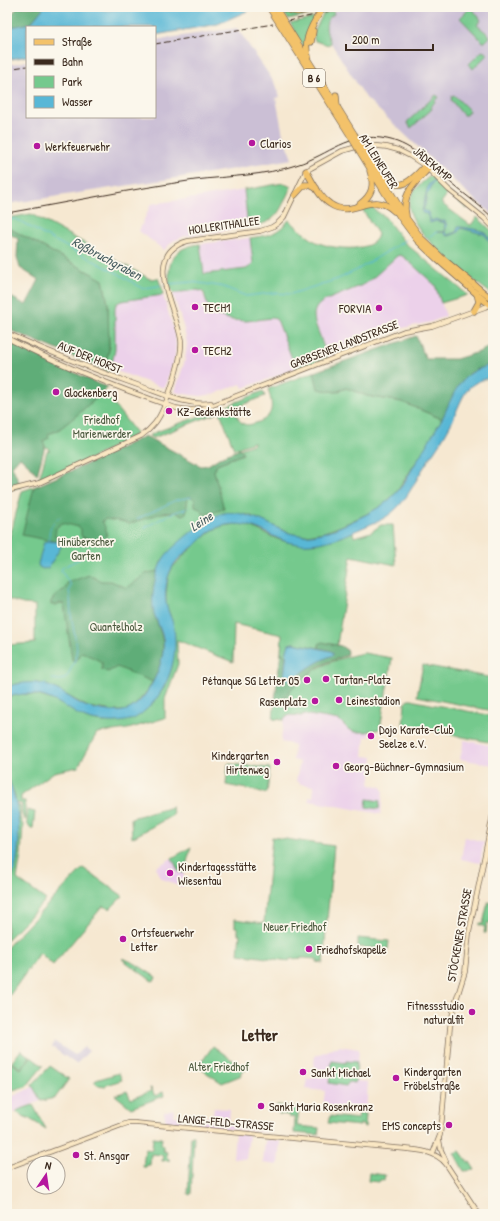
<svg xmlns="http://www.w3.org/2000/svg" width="500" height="1221" viewBox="0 0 500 1221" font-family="'Patrick Hand',sans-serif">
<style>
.built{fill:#ecd1ea}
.industrial{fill:#cbbfd5}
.green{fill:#74c98d;stroke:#587a56}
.forest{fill:#5fad78;stroke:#4d6c4b}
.water{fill:#58b7d6;stroke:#4a707a}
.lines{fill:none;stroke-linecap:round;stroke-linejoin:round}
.stream{stroke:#58b7d6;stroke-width:1}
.secondary-casing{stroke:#7c6c5d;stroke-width:5.5}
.primary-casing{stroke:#7c6c5d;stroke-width:6}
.highway-casing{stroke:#7c6c5d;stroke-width:7}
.secondary{stroke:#fae7c3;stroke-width:4}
.primary{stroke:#f3c26a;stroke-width:4.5}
.highway{stroke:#f3c26a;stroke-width:5.5}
.tram{stroke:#3b2a1e;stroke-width:1}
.rail{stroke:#3b2a1e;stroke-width:1;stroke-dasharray:6 3;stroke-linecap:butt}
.highway-bridge-casing{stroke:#7c6c5d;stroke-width:7;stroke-linecap:butt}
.highway-bridge{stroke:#f3c26a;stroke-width:5.5}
.poi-dot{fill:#b5179e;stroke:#fbf7ec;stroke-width:1.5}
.labels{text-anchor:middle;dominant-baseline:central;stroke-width:3.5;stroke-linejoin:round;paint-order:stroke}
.shield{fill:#fbf7ec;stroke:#75685c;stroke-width:1}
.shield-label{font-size:11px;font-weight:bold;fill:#3b2a1e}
.poi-label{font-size:12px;fill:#3b2a1e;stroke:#fbf7ec;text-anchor:start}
.street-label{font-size:12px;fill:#3b2a1e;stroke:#fbf7ec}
.park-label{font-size:12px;fill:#4c5a3f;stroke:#fbf7ec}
.water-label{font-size:13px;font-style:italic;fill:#455b5e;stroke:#fbf7ec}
.district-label{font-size:16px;font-weight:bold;fill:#3b2a1e;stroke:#fbf7ec}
</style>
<rect width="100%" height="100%" fill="#fbf7ec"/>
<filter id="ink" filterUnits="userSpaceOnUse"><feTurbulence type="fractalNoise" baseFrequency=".025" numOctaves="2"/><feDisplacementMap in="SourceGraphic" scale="8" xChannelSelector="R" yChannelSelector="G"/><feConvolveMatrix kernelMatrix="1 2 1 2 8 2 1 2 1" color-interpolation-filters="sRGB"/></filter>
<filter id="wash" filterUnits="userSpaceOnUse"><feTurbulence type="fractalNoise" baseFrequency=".012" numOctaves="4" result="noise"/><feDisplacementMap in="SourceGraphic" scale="16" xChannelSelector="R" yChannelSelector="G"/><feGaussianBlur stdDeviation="0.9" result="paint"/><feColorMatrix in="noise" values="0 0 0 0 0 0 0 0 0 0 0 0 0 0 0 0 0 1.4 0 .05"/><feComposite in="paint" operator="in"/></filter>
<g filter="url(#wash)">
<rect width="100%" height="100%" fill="#f6e8d1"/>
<g class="built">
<polygon points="244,190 248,227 185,236 173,241 164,250 139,231 151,204 200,197"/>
<polygon points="250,238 253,261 252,265 250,268 204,274 200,244"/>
<polygon points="398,255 404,257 435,285 446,316 431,322 403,328 328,357 314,319 315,309 318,305 325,300 354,289 385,267 394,257"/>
<polygon points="197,290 202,292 209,307 215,314 221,317 234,321 243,321 259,320 272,318 277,320 296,369 243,388 241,384 214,394 201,396 191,395 175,392 185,360 187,344 184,329 173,293"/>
<polygon points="163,295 174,331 176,344 175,357 164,388 111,369 115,350 115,309 116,304 121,301"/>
<polygon points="303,714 339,720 348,729 354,732 370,732 369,737 365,736 363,756 373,757 370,785 380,786 383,790 381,814 309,801 309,797 313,797 314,786 300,784 300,782 296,781 300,762 293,760 294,746 291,744 281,742 284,718 290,715 302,716"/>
<polygon points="464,740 493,746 493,765 460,759"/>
<polygon points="465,837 484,842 480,863 461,859"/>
<polygon points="172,858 179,872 184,873 184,886 180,887 161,878 156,867"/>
<polygon points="339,1046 359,1049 356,1081 368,1082 366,1112 323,1107 325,1091 305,1089 307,1079 312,1079 315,1056"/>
<polygon points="33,1087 41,1101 17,1110 15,1113 7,1108 7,1099"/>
<polygon points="214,1108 230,1109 229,1122 263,1125 266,1126 265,1132 196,1126 196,1116 211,1117 211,1114 213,1114"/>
<polygon points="173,1109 174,1116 183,1117 182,1123 166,1122 164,1112"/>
<polygon points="235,1133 249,1135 246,1159 233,1158"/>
<polygon points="268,1139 280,1141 278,1165 263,1163 265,1141"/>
</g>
<g class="industrial">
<polygon points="349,7 493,7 493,215 466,192 366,98 331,43 327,35 326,26 327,21 330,17 334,14 333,11"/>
<polygon points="237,28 274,82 280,97 276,98 283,135 292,159 228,170 7,204 7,63 13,64 27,61 27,117 155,117 155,40"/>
<polygon points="55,1042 75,1055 84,1047 89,1051 76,1064 52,1047"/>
</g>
<g class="green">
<polygon points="317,7 319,9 317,13 288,19 280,8 286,11 315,8"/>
<polygon points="471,7 481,20 477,25 489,35 490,37 485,42 483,42 460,18"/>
<path d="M 333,11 L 334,14 C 322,21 326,33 331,43 L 328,45 L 315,41 L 314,39 L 314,32 L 323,14 Z"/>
<polygon points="315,17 305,50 290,23"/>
<polygon points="482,51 487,53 487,55 473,69 469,64"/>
<polygon points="436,95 439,97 435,100 435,102 431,106 432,109 411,128 407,122"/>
<polygon points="454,95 468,109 469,111 466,115 463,115 451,100 452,96"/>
<path d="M 431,175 L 448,192 L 468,208 L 467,209 L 448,193 L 441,203 L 469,224 L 471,225 L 477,217 L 493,232 L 493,295 C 473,280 407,232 409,204 C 410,191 422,183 431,175 Z"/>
<path d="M 283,183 L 291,187 C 279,212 278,223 248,227 L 244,190 Z"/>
<path d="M 371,205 L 376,211 L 385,217 L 405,243 L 468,295 L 441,303 L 435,285 L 404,257 L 400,255 L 397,256 L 375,276 L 365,284 L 324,301 C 308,310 315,323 320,336 C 322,343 325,350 328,357 L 296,369 L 278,322 L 276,319 L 272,318 L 247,321 L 232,320 L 219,316 L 212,312 L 207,304 L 204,293 L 201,291 L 197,290 L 173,293 C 169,286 169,284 169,276 C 169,254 180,247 200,244 L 204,274 L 246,269 L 251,266 L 253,263 L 250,238 C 269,235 276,235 289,220 C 297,227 305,235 313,240 C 326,249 375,255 378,234 L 362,209 Z"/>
<polygon points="31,214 150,279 158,278 162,288 163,295 121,301 116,304 115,309 115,350 110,372 104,369 109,350 108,304 103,280 7,227 7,218"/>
<path d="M 314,372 L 319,389 L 336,392 L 346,388 L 367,396 L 402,402 L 442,419 L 427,445 L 396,493 L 383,505 L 371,512 L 341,526 L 324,532 L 301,536 L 289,533 L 249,515 L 223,513 L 209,519 L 195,529 L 162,560 L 158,571 L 154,613 L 158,671 L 148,690 L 136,704 L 130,709 L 124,711 L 114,711 L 88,707 L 57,690 L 38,683 L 17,684 L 7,687 L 7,645 L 35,643 L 35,605 L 23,604 L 7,599 L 7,547 L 22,491 L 45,483 L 92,462 L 222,504 L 214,471 L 217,464 L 243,454 L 240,449 L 254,444 L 254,442 L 234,449 L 220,412 L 153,438 L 149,436 L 156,432 L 227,406 L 263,391 L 265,396 L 234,408 C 236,413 238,422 244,424 C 247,426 252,424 256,423 C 275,417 273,405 268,389 Z"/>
<polygon points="104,392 137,434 92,458 41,480 39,479 47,451 50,450 48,447 46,448 43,441 47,434 57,431"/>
<path d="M 237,524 C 253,525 261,532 275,538 C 303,549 326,543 353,532 L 354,537 L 371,532 L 381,525 L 393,525 L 396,565 L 351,556 L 337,645 L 322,643 L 319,646 L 319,648 L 293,643 L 287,650 L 286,656 L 281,652 L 282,635 L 234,624 L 233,662 L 177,640 L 178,664 L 165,699 L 165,718 L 128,729 L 97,733 L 78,767 L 54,772 L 21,796 L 21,801 L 25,801 L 25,820 C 21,816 22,810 22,804 L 16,803 L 14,793 L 7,776 L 7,698 L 19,694 L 37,695 L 53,700 L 64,705 L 81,716 L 91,720 L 104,722 L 147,709 L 155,699 L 164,688 L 172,667 L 170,615 L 166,605 L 166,594 L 168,577 L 172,568 L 185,554 L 211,531 L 222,526 Z"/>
<path d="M 364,653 L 392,658 L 380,729 L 366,732 L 354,732 L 348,729 L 339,720 L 303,714 L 302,716 L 290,715 L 284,718 L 284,720 L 273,719 L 275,699 L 281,704 C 297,673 331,659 364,653 Z"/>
<polygon points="423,665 493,678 493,711 417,696"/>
<polygon points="408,699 413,699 415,701 493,716 493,743 403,725 405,704"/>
<polygon points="228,764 270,768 267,793 226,785"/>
<polygon points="367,799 380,801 379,809 366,807"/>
<polygon points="16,805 20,806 20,818 23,825 21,855 17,879 46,900 7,940 7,889 13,875 17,860 19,842"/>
<polygon points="172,807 173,815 132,838 131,818"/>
<polygon points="27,810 35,812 33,828 30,828 27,823"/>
<polygon points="272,837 334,846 323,963 317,962 317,959 304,958 290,959 289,961 238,954 240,934 238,934 238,928 235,927 235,919 264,923"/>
<polygon points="191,847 184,873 179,872 172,858"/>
<polygon points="83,868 123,896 110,909 103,906 53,965 40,953 7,999 7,947"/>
<polygon points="488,902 493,903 493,923 487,923 486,933 484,933 485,927 479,925 480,923 483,924"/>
<polygon points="358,938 389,941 388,949 358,947"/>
<polygon points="123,958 136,964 156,977 155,980 152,981 137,970 139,967 137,970 122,959"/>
<polygon points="213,1046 246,1070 241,1072 242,1075 222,1083 198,1067"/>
<polygon points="21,1050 30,1057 21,1068 12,1062"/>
<polygon points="31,1057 43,1066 26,1087 7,1091 7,1066 10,1062 21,1069"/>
<polygon points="332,1061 346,1063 346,1061 357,1062 355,1083 349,1082 346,1086 329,1083"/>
<polygon points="50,1066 69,1079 55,1098 41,1101 32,1085"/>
<polygon points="119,1073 122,1080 107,1085 106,1086 97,1085 94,1082 96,1080"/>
<polygon points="150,1088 151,1088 155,1096 163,1092 164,1096 131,1108 115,1095 127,1091 131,1099 151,1091"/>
<polygon points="33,1105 46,1129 28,1118 25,1117 16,1112 18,1110"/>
<polygon points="277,1105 299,1108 297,1126 319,1128 318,1135 294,1133 295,1118 289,1117 289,1115 279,1114 279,1111 277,1111"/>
<polygon points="359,1113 366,1114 365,1127 363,1127 363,1125 360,1124 360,1126 328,1123 330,1116 358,1119"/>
<polygon points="191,1136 194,1136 191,1194 190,1195 188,1194"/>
<polygon points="153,1137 162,1138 161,1145 163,1146 163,1151 167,1152 166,1156 170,1160 162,1161 163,1155 151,1154 150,1165 147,1165 146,1167 143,1167 145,1149 152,1150"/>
<polygon points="460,1151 468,1162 470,1162 475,1170 464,1171 454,1153"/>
<polygon points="369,1173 385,1175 384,1180 380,1180 379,1182 368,1181"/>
</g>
<g class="forest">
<polygon points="18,7 44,7 31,23 7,28 7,16 10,16"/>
<polygon points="7,227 103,280 108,304 109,350 104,369 7,329 7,297 8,298 9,296 26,305 39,280 20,268 17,257 18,239 10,234 7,234"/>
<path d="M 416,336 L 426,359 L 456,359 L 479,352 L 491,345 L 493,336 L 493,364 C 485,367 474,369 467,376 C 455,387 449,405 442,419 L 402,402 L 367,396 L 346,388 L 336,392 L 318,389 L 314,372 Z"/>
<polygon points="7,341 101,385 108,387 76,416 57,431 48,434 49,438 43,441 45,446 37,475 32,468 20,457 12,466 21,487 7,490"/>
<path d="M 145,436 L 201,466 L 208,465 L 222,456 L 240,449 L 243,454 L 217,464 L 214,471 L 224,509 L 209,514 L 203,514 L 200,509 L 195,507 L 195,500 L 192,497 L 188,497 L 186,513 L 183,515 L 173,512 L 162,513 L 129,524 C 122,520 114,521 106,519 L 102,521 C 107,530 110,537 100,544 L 96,540 L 82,537 L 81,535 L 81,529 L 79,527 L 62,523 L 56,528 L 55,536 L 58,538 L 58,542 L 22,535 L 34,487 L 92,462 Z"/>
<path d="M 158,571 C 156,581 153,591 153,602 C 152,614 159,625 162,637 C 166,652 159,669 153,682 L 117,667 L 108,672 L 102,670 L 102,662 L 82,652 L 78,659 L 75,661 L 72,660 L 64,604 L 60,603 L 57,605 L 51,605 L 51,601 L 57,594 L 65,589 L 67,583 L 89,575 L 101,581 L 111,581 L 127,588 L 147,573 Z"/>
<path d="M 322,642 L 341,646 L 348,651 L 347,655 L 328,662 L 316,668 L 305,677 L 304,676 L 301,678 L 301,680 L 296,684 L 295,686 L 294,686 L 283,699 L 281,704 L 275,699 L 281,652 L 286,656 L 284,677 L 287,680 L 294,680 C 305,669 319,661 331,651 L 319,648 L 319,644 Z"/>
</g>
<g class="water">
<path d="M 44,7 L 95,7 C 106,13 117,9 127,7 L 256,7 L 218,24 L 155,35 L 155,27 L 27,27 L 27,56 L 7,60 L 7,28 L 31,23 Z"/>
<path d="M 434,180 L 435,181 L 431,185 L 430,190 L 427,194 L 425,205 L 423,210 L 428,212 L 431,221 L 436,219 L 440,221 L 445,221 L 447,225 L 445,232 L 448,235 L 456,232 L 458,227 L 461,227 C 467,228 478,229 483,232 C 488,234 493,243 493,248 L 486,236 L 483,234 L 461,228 L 457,233 L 449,236 L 445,235 L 444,232 L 436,232 L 444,232 L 445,223 L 436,221 L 430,223 L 427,214 L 422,213 L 422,211 L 428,185 Z"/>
<path d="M 493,364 L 493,377 C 485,379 476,381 470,387 C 463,393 456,413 452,422 C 443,440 431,455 421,472 C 414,484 407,498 397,508 C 391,514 384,519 376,522 C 352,532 327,546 300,544 C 287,544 275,537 263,531 C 247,523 227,521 211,531 C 206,534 202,539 198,543 C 189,550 177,558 172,568 C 166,578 164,596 167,607 C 169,614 173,621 174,628 C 179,662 166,697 137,717 C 124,725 94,723 81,716 C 74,713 69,708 62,705 C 45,695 26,690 7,698 L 7,687 C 17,683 32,681 43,684 C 59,688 70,699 85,706 C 92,709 101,710 109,711 C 117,712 124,712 131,708 C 149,698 167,659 163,638 C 161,630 157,622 154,614 C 150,599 155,568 166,555 C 175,544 210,515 224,513 C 237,511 251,516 263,521 C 275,526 286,534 300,535 C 320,538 351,522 369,513 C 378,508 388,502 395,494 C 403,486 409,474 415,464 C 424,448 434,433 443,417 C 449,404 455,386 467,376 C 474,370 484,367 493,364 Z"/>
<polygon points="49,541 58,542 61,547 48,568 43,569 39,567 38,564 44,542"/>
<path d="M 293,643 L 331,651 L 333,653 L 333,655 C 318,661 306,669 293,680 L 287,680 L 284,677 L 287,650 L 289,644 Z"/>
<path d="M 7,776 C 19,801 21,832 17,859 C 16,869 11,879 7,889 Z"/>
</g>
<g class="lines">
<g class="stream">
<polyline points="7,220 15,219 20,221 42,234 119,274 140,287 145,288 165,285"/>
<polyline points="426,238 437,232"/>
<polyline points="168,284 192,282 213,285 224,287 246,296 271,293 291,294 338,279 357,270 406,240"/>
<polyline points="137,519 176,500 191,497"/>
<polyline points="144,528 170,514 188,508"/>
<path d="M 49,536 C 49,529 53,520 60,517"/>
<polyline points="49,541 49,538"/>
<polyline points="52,679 60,680 65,679 68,675 75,660 77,648 71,615 70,596 69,591 71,585 61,571 62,568 81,558"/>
<polyline points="44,685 48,681"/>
</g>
</g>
</g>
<g filter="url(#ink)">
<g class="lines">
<g class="secondary-casing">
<g id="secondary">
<path d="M 7,333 C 51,353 97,371 143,387 C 165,395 188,406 211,403"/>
<path d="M 7,338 C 61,366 118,388 176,408 C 186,410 195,411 205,408 L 404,331 L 432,326 L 485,307 L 493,303"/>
<path d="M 7,491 L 39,483 L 141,436 C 147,432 151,428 155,423 C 166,409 183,357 181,340 C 177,310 140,254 188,241 L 260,231 L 272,227 L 278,223 L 284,217 L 306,171 L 311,168 L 342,151 L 360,146 L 368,145 L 387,147 L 398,150 L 410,156 L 425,166 L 449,190 L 484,218 L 493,227"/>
<polyline points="439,1139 441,1150 446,1161"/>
<polyline points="433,1153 440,1135 442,1119 450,1027 454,1007 465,972 469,933 493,814"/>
<path d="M 7,1168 L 122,1125 L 128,1123 L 136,1123 L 395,1148 C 413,1150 434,1149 446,1164 L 479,1214"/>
</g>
</g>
<g class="primary-casing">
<polyline id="primary" points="485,301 493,307"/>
</g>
<g class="highway-casing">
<g id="highway">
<polyline points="269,7 350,135"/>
<polyline points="275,7 354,134"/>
<path d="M 282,7 C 292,13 303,13 313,7"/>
<polyline points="311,42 313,31"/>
<path d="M 308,56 C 304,42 309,31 316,19"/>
<polyline points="336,95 337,106"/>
<polyline points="365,151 407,219 421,238 441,257 489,297"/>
<polyline points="360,152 400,217 417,240 438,260 485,301"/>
<path d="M 306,171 C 313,182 319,197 330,204 C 353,220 371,189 394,211"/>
<path d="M 383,176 C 400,194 412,180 425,166"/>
<polyline points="295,195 304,185 310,185 316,188"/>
<path d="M 360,204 C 372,195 375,186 370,171"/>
<path d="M 406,215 C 401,194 415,183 428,169"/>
<polyline points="474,311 479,302 477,294"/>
</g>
</g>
<use href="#secondary" class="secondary"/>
<use href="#primary" class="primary"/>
<use href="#highway" class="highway"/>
<path class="tram" d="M 7,213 C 70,202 132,189 195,180 C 229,176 264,176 296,165 C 330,155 348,131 387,139 C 415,145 431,166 451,183 C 465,195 480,205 493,218"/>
<g class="rail">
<polyline points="288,21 315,15 332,10 345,7"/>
<polyline points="155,44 273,24"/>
<polyline points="7,69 27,66"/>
</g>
<g class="highway-bridge-casing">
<g id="highway-bridge">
<polyline points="316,19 321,11"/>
<polyline points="354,134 365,151"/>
<polyline points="350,135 360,152"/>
</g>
</g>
<use href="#highway-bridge" class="highway-bridge"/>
</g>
</g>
<g class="poi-dot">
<circle cx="252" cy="143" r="4"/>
<circle cx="37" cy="146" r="4"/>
<circle cx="195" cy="307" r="4"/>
<circle cx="379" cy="308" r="4"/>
<circle cx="195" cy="350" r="4"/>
<circle cx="56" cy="392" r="4"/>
<circle cx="169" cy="411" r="4"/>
<circle cx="326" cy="679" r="4"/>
<circle cx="307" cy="680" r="4"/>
<circle cx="339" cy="700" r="4"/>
<circle cx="315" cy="701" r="4"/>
<circle cx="371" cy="736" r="4"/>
<circle cx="277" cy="762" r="4"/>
<circle cx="336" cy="766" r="4"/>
<circle cx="170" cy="873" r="4"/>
<circle cx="123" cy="939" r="4"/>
<circle cx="309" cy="949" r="4"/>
<circle cx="472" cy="1012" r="4"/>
<circle cx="303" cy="1072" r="4"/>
<circle cx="396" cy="1078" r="4"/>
<circle cx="261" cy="1106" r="4"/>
<circle cx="449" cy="1125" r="4"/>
<circle cx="76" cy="1155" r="4"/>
</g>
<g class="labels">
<rect class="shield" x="303" y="69" width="22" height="18" rx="3"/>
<g class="shield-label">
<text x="314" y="78">B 6</text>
</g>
<g class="poi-label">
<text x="260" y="143">Clarios</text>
<text x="45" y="146">Werkfeuerwehr</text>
<text x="203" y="307">TECH1</text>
<text x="371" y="308" text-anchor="end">FORVIA</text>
<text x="203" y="350">TECH2</text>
<text x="64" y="392">Glockenberg</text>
<text x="177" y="411">KZ-Gedenkstätte</text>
<text x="334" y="679">Tartan-Platz</text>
<text x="299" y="680" text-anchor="end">Pétanque SG Letter 05</text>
<text x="347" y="700">Leinestadion</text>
<text x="307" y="701" text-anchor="end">Rasenplatz</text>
<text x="379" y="729">Dojo Karate-Club<tspan x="379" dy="14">Seelze e.V.</tspan></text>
<text x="269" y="755" text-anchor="end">Kindergarten<tspan x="269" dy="14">Hirtenweg</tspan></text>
<text x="344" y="766">Georg-Büchner-Gymnasium</text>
<text x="178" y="866">Kindertagesstätte<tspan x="178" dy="14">Wiesentau</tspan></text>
<text x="131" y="932">Ortsfeuerwehr<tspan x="131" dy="14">Letter</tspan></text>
<text x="317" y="949">Friedhofskapelle</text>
<text x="464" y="1005" text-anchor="end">Fitnessstudio<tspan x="464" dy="14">naturalfit</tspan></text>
<text x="404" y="1071">Kindergarten<tspan x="404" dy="14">Fröbelstraße</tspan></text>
<text x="311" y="1072">Sankt Michael</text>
<text x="269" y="1106">Sankt Maria Rosenkranz</text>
<text x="441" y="1125" text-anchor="end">EMS concepts</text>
<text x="84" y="1155">St. Ansgar</text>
</g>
<g class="street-label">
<text transform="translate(379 161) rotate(58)">AM LEINEUFER</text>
<text transform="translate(433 164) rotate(40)">JÄDEKAMP</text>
<text transform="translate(224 225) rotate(-8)">HOLLERITHALLEE</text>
<text transform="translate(344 344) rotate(-21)">GARBSENER LANDSTRASSE</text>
<text transform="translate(90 357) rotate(22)">AUF DER HORST</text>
<text transform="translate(459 935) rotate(-80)">STÖCKENER STRASSE</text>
<text transform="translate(226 1122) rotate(5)">LANGE-FELD-STRASSE</text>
</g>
<g class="park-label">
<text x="102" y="419">Friedhof<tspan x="102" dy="14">Marienwerder</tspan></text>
<text x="86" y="541">Hinüberscher<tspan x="86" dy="14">Garten</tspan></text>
<text x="116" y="626">Quantelholz</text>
<text x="295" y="926">Neuer Friedhof</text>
<text x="219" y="1066">Alter Friedhof</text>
</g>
<g class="water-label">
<text transform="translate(107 258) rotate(28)">Roßbruchgraben</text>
<text transform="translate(201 521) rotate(-33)">Leine</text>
</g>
<g class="district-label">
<text x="260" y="1035">Letter</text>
</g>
</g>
<rect width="500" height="1221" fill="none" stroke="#fbf7ec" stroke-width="24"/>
<rect x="26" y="26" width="130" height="92" fill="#fbf7ec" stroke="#aea59a"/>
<rect x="34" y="39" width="20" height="6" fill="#f3c26a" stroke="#aea59a"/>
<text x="62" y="46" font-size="12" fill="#3b2a1e">Straße</text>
<rect x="34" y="59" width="20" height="6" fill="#3b2a1e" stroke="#aea59a"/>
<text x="62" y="66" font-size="12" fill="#3b2a1e">Bahn</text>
<rect x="34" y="76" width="20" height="12" fill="#74c98d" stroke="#aea59a"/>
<text x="62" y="86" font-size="12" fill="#3b2a1e">Park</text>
<rect x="34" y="96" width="20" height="12" fill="#58b7d6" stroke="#aea59a"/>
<text x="62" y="106" font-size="12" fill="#3b2a1e">Wasser</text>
<g transform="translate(46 1175) rotate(13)"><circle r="19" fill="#fbf7ec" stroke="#aea59a"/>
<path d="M0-3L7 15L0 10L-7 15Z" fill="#b5179e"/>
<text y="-6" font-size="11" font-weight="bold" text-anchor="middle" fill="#3b2a1e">N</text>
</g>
<path d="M346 44v6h87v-6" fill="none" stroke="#3b2a1e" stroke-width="2"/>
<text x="352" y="44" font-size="12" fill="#3b2a1e" stroke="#fbf7ec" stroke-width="3" paint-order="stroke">200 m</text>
</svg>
